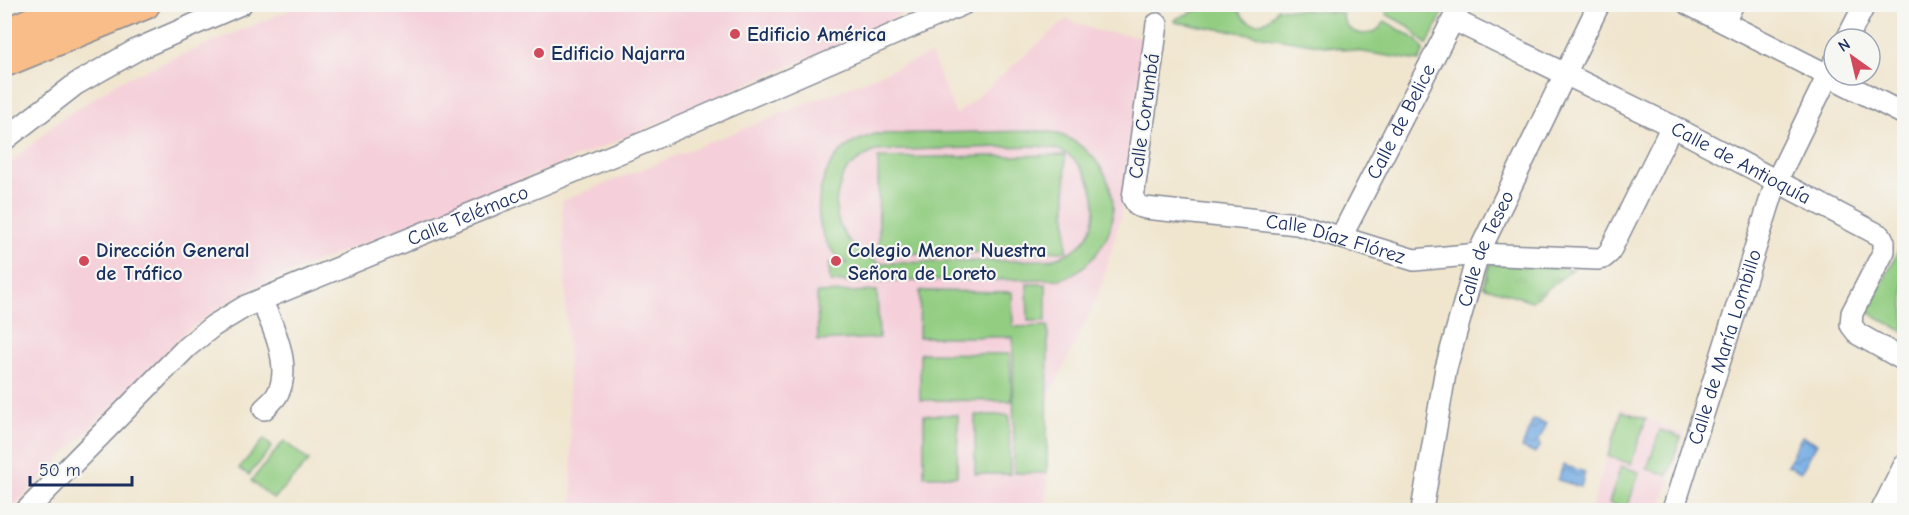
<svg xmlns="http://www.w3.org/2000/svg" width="1909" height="515" viewBox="0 0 1909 515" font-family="'Comic Neue',sans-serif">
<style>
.built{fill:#f5cfd9}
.grass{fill:url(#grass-tufts);stroke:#567e70;stroke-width:1.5}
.green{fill:#92cd81;stroke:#567e70;stroke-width:1.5;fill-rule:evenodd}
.water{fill:url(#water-waves);stroke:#486ea1;stroke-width:1.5}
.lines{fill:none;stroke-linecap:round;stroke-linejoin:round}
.minor-casing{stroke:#868a96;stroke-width:24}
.highway-casing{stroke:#868a96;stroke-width:33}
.minor{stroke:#fff;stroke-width:21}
.highway{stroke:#f8bd89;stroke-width:30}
.poi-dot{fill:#d1495b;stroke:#f6f6f2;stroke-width:2}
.labels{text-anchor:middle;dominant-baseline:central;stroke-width:4.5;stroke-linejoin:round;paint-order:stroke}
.poi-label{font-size:20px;font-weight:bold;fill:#1b2f5e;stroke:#f6f6f2;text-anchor:start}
.street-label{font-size:20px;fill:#1b2f5e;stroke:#f6f6f2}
</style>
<defs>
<pattern id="grass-tufts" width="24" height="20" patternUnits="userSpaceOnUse" patternTransform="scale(1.5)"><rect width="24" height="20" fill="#92cd81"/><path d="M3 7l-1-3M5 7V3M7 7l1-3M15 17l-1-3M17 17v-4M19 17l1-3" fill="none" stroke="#7db072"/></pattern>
<pattern id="water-waves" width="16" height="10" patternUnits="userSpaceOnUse" patternTransform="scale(1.5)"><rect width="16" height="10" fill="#75ace4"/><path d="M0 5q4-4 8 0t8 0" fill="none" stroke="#5f8cbc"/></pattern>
</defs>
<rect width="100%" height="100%" fill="#f6f6f2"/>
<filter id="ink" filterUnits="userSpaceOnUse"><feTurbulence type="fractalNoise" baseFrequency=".0167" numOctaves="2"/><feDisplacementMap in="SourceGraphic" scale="12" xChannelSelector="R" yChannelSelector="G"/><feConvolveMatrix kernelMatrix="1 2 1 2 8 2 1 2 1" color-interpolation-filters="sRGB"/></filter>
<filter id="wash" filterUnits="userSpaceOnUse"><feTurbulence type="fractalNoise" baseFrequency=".008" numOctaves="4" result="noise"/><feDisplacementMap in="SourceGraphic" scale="24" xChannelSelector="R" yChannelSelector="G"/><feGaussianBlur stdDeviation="1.35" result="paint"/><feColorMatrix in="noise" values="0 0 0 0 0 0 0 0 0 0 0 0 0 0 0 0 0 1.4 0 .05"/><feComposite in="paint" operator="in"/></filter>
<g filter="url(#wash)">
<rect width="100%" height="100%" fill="#f0e5cd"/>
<g class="built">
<polygon points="304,4 919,4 919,5 863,34 612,143 255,287 218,308 182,335 10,510 5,510 5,168 57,122 120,81"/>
<polygon points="1067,19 1097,31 1145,37 1120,220 1098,296 1049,397 1046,510 573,510 562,201 931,54 956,115"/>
<polygon points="1621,407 1684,435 1660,510 1591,510"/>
</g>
<polygon class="grass" points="1490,264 1573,269 1532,301 1483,286"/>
<g class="green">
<path d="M 1237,5 C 1242,27 1268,30 1277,8 L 1342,13 C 1345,37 1374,41 1385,21 L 1417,40 L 1424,50 L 1419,61 L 1175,22 L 1174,20 C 1195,9 1214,5 1237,5 Z"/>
<polygon points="1385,5 1427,5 1443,13 1427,45 1407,25 1387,15"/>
<path d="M 1041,131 C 1078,133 1111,167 1113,204 C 1115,237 1091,269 1061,279 L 830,282 L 829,264 L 848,263 C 810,244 812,186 836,157 C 846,144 860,139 875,134 ZM 1036,146 C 1045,147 1055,147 1063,152 C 1094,168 1106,215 1083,242 C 1073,253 1060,257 1046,260 L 881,263 C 849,251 827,220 840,186 C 841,181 842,176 845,173 C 853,162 864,156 875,151 Z"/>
<polygon points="1065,155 1067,251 879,254 878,158"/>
<polygon points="1904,239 1904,332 1868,312"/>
<polygon points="1027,284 1046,284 1046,321 1028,321"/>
<polygon points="877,291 879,338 818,341 817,293"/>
<polygon points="920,291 1012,292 1013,327 1048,326 1047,473 1014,473 1013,337 919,337"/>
<polygon points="920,353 1010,354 1012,401 920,400"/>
<polygon points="1622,411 1646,419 1631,464 1608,456"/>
<polygon points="924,415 958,415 957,476 924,476"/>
<polygon points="975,415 1009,415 1010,474 975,474"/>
<polygon points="1660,430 1681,437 1668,475 1647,469"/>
<polygon points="264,439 272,447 249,475 239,468"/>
<polygon points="284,441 309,461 274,499 251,481"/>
<polygon points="1621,466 1639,472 1627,509 1609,503"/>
</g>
<g class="water">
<polygon points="1533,419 1547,424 1539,440 1540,447 1534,453 1522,448"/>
<polygon points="1802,436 1817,443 1801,472 1787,465"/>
<polygon points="1563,465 1585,472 1581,487 1558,480"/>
</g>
</g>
<g filter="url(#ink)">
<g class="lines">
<g class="minor-casing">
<g id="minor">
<polyline points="1688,4 1904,114"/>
<path id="s1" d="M 1455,18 L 1460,23 L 1672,126 L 1881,236 L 1884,242 L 1884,251 L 1852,313 L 1851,325 L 1858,334 L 1904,360"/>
<polyline points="1724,22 1733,4"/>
<path id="s2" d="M 1157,24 L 1133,198 L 1138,206 L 1145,208 L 1297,224 L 1414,260 L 1478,254 L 1598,259 L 1603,258 L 1609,253 L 1672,126"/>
<polyline points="1847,39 1865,4"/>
<polyline points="4,140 76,84 138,49 241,4"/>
<path id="s3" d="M 1341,237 L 1461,4"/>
<path d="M 261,300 C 273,325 293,368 277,395 C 274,400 268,405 264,409"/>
<path id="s4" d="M 27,510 L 187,347 L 213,326 L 246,306 L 648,141 L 963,4"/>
<path id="s5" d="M 1422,510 L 1446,368 L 1478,254 L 1599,4"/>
<path id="s6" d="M 1673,510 L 1776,182 L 1834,63"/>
<polyline points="1882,510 1904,466"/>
</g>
</g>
<g class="highway-casing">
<g id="highway">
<polyline points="4,34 76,4"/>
<polyline points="4,62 145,4"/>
</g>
</g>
<use href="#minor" class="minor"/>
<use href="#highway" class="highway"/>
</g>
</g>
<g class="poi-dot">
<circle cx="735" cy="34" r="6"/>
<circle cx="539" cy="53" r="6"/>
<circle cx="84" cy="261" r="6"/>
<circle cx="836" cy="261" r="6"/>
</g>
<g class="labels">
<g class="poi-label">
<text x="747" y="34">Edificio América</text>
<text x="551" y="53">Edificio Najarra</text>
<text x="96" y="250">Dirección General<tspan x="96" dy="23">de Tráfico</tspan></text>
<text x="848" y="250">Colegio Menor Nuestra<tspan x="848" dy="23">Señora de Loreto</tspan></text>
</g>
<g class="street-label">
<text transform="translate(1144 116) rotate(-82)">Calle Corumbá</text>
<text stroke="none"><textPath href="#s3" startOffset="130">Calle de Belice</textPath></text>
<text stroke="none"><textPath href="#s1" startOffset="321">Calle de Antioquía</textPath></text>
<text stroke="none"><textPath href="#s4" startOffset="540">Calle Telémaco</textPath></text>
<text stroke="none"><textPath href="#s2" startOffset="386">Calle Díaz Flórez</textPath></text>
<text stroke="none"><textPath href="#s5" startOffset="270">Calle de Teseo</textPath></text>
<text stroke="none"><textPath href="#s6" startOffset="171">Calle de María Lombillo</textPath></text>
</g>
</g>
<rect width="1909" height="515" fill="none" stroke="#f6f6f2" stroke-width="24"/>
<g transform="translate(1852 57) rotate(326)"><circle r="28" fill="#f6f6f2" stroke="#9ea6b7" stroke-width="1.5"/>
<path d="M0-4.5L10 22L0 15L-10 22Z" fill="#d1495b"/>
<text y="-9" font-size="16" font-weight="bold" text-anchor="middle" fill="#1b2f5e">N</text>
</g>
<path d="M30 476v9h102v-9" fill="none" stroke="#1b2f5e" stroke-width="3"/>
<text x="39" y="476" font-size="18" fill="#1b2f5e" stroke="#f6f6f2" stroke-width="4.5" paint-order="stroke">50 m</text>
</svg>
